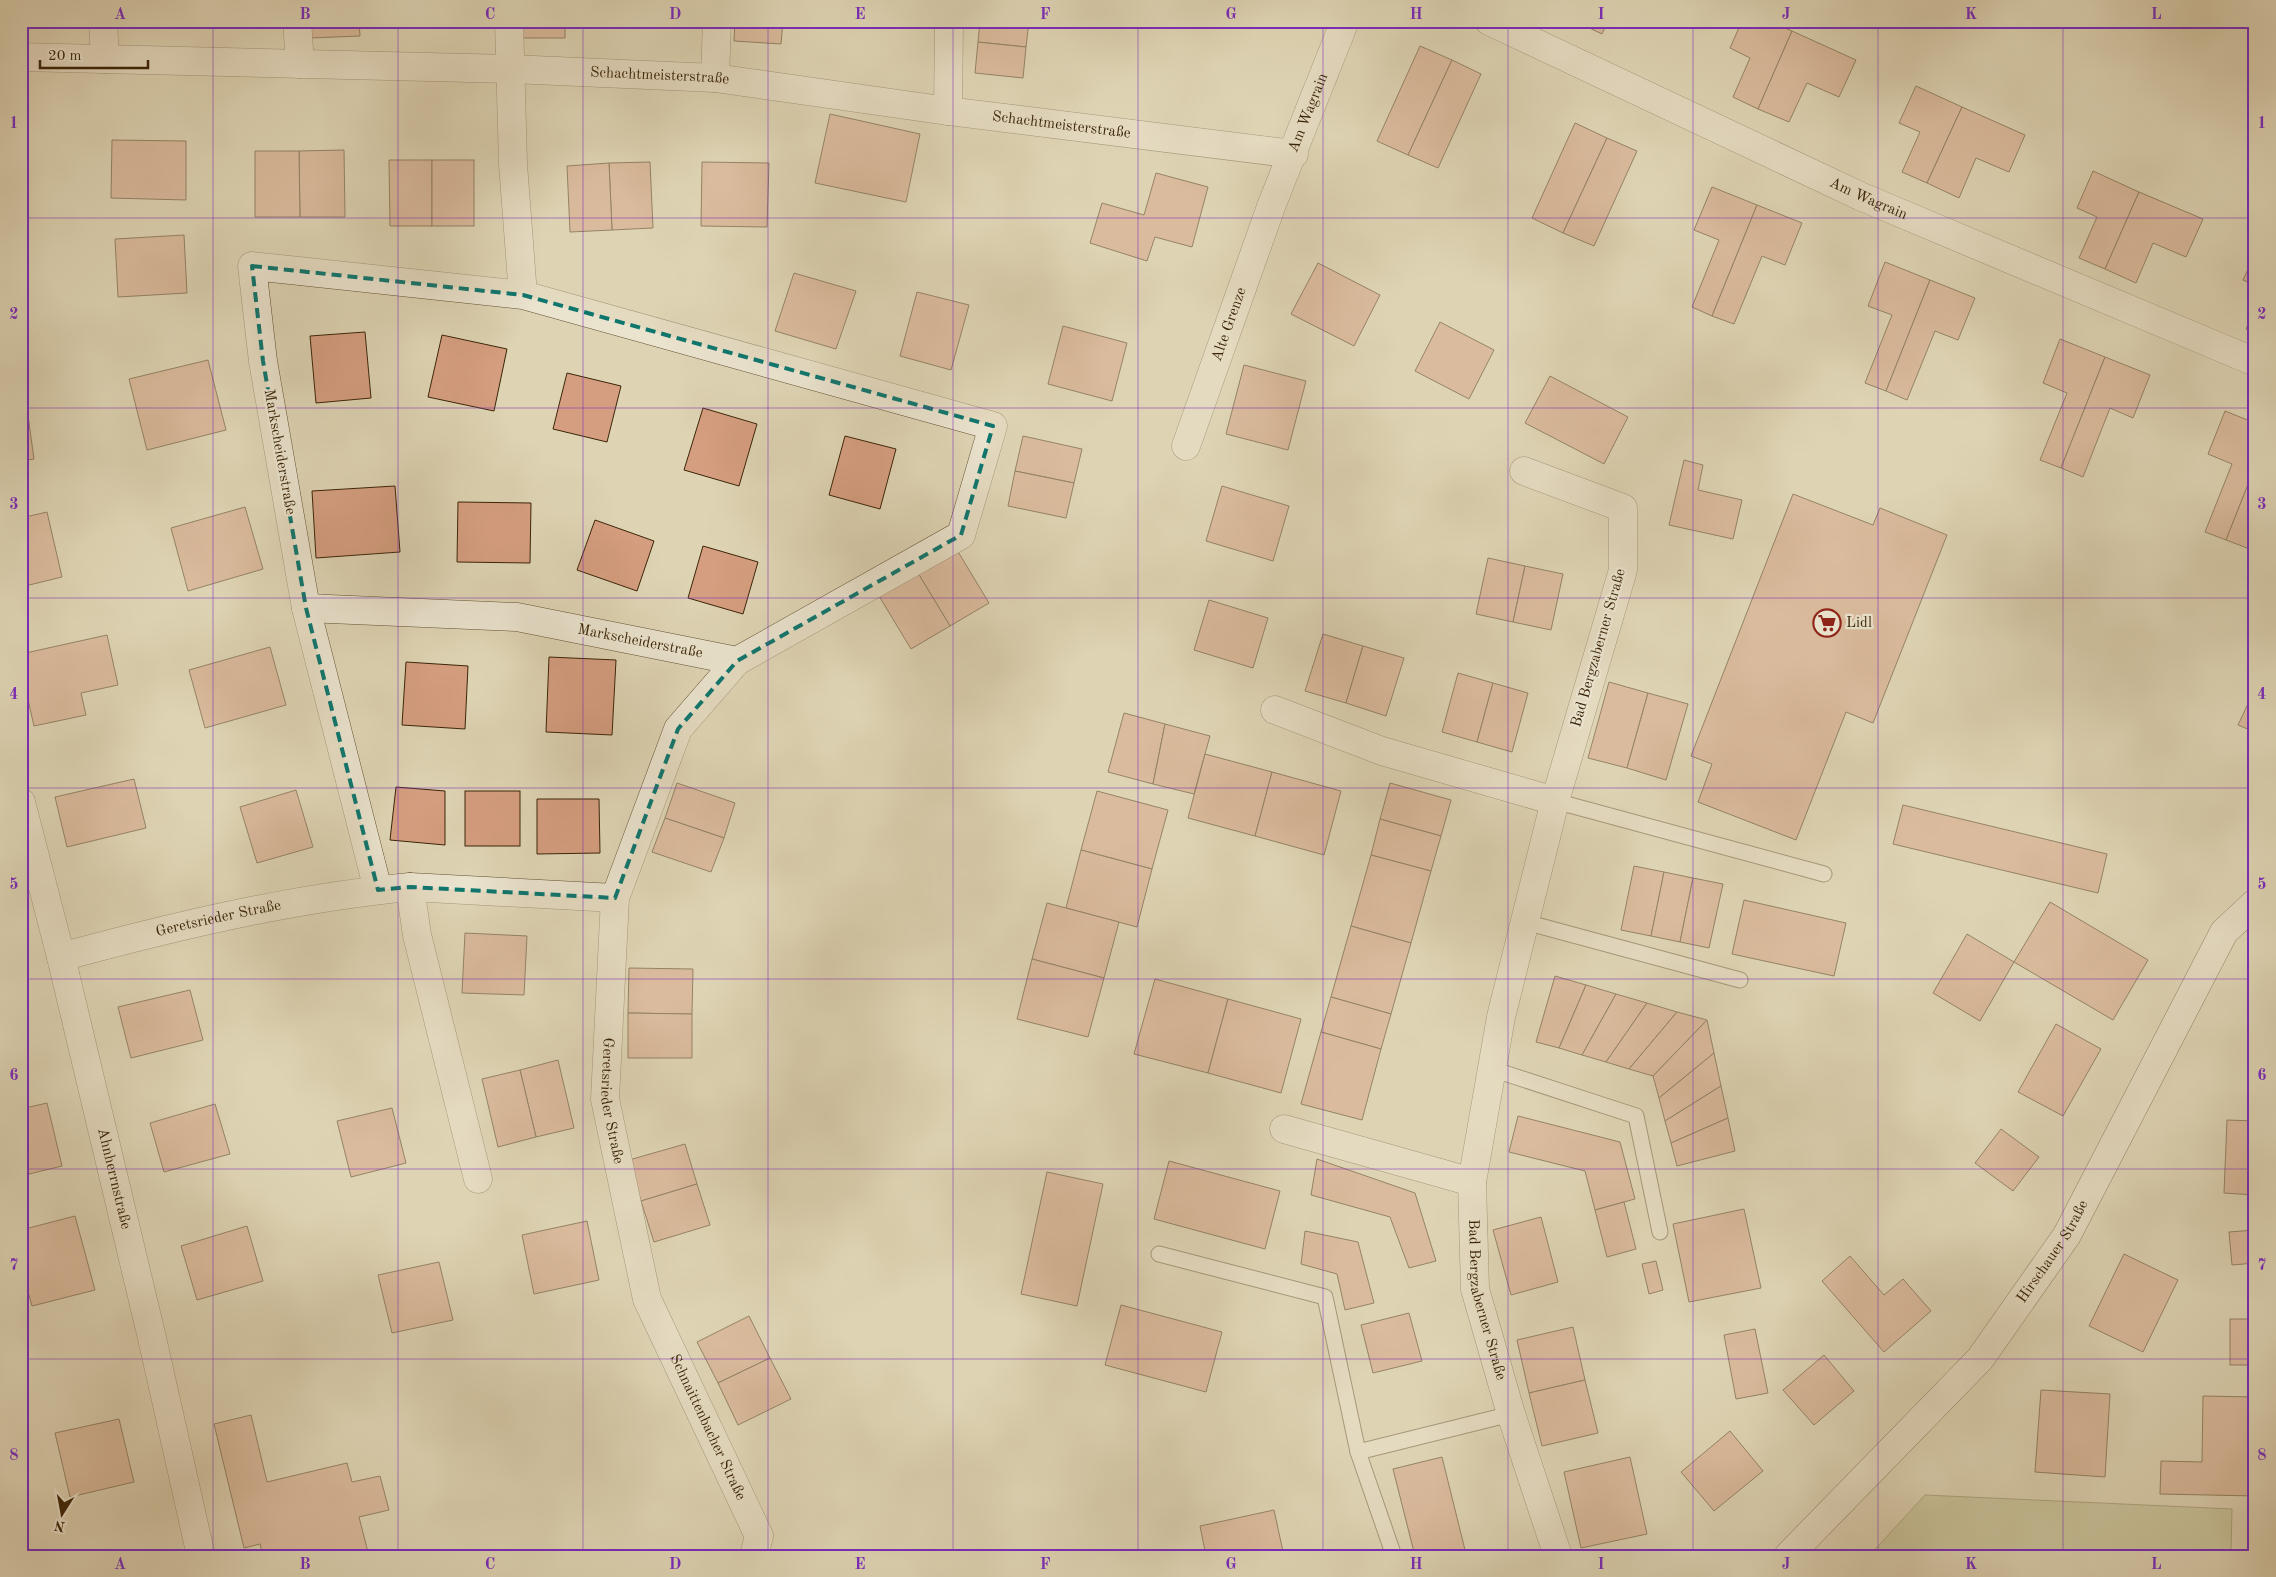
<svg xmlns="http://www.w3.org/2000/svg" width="2276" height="1577" viewBox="0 0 2276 1577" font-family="'Old Standard TT',serif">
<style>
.grass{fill:#b8bb89;stroke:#797048}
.building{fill:#d59e80;stroke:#3a2407}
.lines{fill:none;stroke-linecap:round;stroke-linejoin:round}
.lane-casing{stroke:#635032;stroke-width:17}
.street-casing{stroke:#635032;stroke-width:29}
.secondary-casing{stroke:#3a2407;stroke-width:29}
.lane{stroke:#eae3ce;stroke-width:15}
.street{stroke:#eae3ce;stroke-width:28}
.secondary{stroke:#eae3ce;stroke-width:28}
.marked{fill:none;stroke:#0f766e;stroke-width:4;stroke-dasharray:10 6;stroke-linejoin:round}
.grid{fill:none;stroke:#7b2cbf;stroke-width:1;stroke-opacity:0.55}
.labels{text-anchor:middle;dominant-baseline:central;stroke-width:4.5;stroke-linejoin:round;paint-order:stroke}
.street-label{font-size:15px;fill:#3a2407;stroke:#eae3ce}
.poi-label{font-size:15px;fill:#3a2407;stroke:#eae3ce;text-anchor:start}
.neatline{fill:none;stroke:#7b2cbf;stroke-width:2}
.grid-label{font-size:16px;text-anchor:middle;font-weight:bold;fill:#7b2cbf}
</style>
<rect width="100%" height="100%" fill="#ded4b4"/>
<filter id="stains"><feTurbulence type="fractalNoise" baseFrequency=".004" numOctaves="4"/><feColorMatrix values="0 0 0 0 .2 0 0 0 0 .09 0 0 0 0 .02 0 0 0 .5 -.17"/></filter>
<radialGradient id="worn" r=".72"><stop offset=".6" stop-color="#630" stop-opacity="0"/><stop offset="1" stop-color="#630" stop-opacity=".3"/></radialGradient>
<polygon class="grass" points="1925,1495 2232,1509 2231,1556 1869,1556"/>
<g class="building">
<rect x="136" y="21" width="56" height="4"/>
<polygon points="310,21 359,21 360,36 311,38"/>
<rect x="519" y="21" width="46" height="17"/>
<polygon points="735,21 783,21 781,44 734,41"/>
<polygon points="980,21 1029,21 1026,47 978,42"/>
<polygon points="1575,21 1608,21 1602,34"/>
<polygon points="1742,21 1769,21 1792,31 1758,109 1733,97 1750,58 1730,48"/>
<polygon points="1792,31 1856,60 1839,97 1807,83 1789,122 1758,109"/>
<polygon points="978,42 1026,47 1023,78 975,73"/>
<polygon points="1420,46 1452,60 1408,155 1377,141"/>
<polygon points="1452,60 1481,74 1438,168 1408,155"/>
<polygon points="1916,86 1962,107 1927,183 1902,172 1920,132 1899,123"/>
<polygon points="1962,107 2025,135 2009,172 1976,158 1959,198 1927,183"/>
<polygon points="830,114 920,134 906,202 815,183"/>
<polygon points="1575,123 1607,138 1563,233 1532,218"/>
<polygon points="1607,138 1637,151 1594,246 1563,233"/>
<polygon points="112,140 186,141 186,200 111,198"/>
<polygon points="344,150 345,217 300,217 299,151"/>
<polygon points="255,151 299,151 300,217 255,217"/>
<polygon points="389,160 432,160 432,226 390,226"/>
<rect x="432" y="160" width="42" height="66"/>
<polygon points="650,162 653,228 612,230 609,163"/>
<polygon points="702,162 769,163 767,227 701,226"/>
<polygon points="609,163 612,230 570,232 567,166"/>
<polygon points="2093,171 2139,192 2105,269 2079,258 2097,217 2077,208"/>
<polygon points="1156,173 1208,187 1192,247 1155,237 1147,261 1090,243 1102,203 1144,215"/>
<polygon points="1712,187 1757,205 1712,316 1692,307 1719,240 1694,230"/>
<polygon points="2139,192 2203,219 2186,257 2153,243 2136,283 2105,269"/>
<polygon points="1757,205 1802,223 1785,265 1762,256 1734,324 1712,316"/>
<polygon points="184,235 187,293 118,297 115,239"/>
<polygon points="2255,254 2255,285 2243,280"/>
<polygon points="1885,262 1930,280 1886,391 1865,383 1892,315 1868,306"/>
<polygon points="1318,263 1380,295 1354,346 1291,314"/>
<polygon points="794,273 856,291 836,349 775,331"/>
<polygon points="1930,280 1975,298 1958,340 1935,331 1907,400 1886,391"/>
<polygon points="917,292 969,305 951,370 900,356"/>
<polygon points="2255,309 2255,333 2246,329"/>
<polygon points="1440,322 1494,350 1469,399 1415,371"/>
<polygon points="1063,326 1127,343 1112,401 1048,384"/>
<polygon points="365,332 371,398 316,403 310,336"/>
<polygon points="442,335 507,349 494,411 428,397"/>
<polygon points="2060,339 2105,357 2061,468 2040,460 2067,393 2043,383"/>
<polygon points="2105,357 2150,375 2133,418 2110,408 2083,477 2061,468"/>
<polygon points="208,360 226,430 147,450 129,379"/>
<polygon points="1244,365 1306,381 1288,450 1226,434"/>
<polygon points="567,373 621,386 607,442 553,429"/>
<polygon points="1550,376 1628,417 1604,464 1525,423"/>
<polygon points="25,394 34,459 21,461 21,395"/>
<polygon points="703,408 757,424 739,486 684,470"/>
<polygon points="2225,411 2255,423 2255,467 2226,540 2205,532 2232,464 2208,454"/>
<polygon points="845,436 896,449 880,509 829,495"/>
<polygon points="1023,436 1082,449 1074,483 1015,471"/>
<polygon points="1684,460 1703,465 1698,490 1742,500 1733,539 1669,525"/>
<polygon points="2255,467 2255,530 2247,548 2226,540"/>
<polygon points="1015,471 1074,483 1066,518 1008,506"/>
<polygon points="395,486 400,552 316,558 312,491"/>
<polygon points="1222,486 1289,506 1273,561 1206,541"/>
<polygon points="1793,494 1873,525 1880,508 1947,535 1873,723 1846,712 1796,840 1698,802 1712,764 1691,756"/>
<polygon points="458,502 531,503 530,563 457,562"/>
<polygon points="245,507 263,569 188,591 171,528"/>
<polygon points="47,512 62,577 21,587 21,518"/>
<polygon points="595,520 654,541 637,591 577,570"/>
<polygon points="703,546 758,562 743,614 688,598"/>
<polygon points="957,550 989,603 950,626 918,573"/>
<polygon points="1488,558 1525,566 1513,622 1476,614"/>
<polygon points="1525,566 1563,574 1551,630 1513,622"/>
<polygon points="918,573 950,626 911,649 879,596"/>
<polygon points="1209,600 1268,618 1253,668 1194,650"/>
<polygon points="1323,634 1363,646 1346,703 1305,691"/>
<polygon points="107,635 118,685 81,693 86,715 34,726 21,669 21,654"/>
<polygon points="1363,646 1404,658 1386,716 1346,703"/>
<polygon points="270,647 286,705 205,728 189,670"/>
<polygon points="549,657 616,660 612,735 546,732"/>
<polygon points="406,662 468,666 465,729 402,725"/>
<polygon points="1458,673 1493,683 1477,742 1442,732"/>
<polygon points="1609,682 1648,693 1627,768 1588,758"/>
<polygon points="1493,683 1528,693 1512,752 1477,742"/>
<polygon points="2255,689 2255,732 2238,725"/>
<polygon points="1648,693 1688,704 1666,780 1627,768"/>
<polygon points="1124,713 1165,724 1153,784 1108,772"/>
<polygon points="1165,724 1210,736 1194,794 1153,784"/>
<polygon points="1205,754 1272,772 1255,836 1188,818"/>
<polygon points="1272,772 1341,791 1324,855 1255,836"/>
<polygon points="134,779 146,828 67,847 55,797"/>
<polygon points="677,783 735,803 724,838 665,818"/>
<polygon points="1390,783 1451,800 1441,836 1380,819"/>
<polygon points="396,787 445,791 445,845 390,840"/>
<polygon points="296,790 313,847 257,863 240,807"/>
<rect x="465" y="791" width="55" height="55"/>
<polygon points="1097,791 1168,810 1152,869 1081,850"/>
<polygon points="537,799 599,799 600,853 537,854"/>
<polygon points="1903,805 2107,854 2098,893 1893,844"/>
<polygon points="665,818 724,838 711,872 652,852"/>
<polygon points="1380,819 1441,836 1431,871 1371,855"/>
<polygon points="1081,850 1152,869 1137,927 1066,908"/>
<polygon points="1371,855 1431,871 1411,943 1351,926"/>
<polygon points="1634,866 1664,872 1651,936 1621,930"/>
<polygon points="1664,872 1693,878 1680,942 1651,936"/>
<polygon points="1693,878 1723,884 1709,948 1680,942"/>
<polygon points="1744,900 1846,923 1834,976 1732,954"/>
<polygon points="2050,902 2148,960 2113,1020 2014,962"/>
<polygon points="1047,903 1119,922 1104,978 1032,959"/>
<polygon points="1351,926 1411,943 1391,1014 1331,997"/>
<polygon points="465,933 527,936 524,995 462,993"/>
<polygon points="1967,934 2014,962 1980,1021 1933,993"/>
<polygon points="1032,959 1104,978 1088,1037 1017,1019"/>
<polygon points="629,968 693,969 692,1014 628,1013"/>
<polygon points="1555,976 1586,985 1559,1048 1536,1042"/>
<polygon points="1155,979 1228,999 1208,1073 1134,1054"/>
<polygon points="1586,985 1616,994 1582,1055 1559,1048"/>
<polygon points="190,990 203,1040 131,1058 118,1007"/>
<polygon points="1616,994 1647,1003 1606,1062 1582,1055"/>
<polygon points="1331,997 1391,1014 1381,1049 1321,1032"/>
<polygon points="1228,999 1301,1019 1281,1093 1208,1073"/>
<polygon points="1647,1003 1677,1012 1629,1069 1606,1062"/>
<polygon points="1677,1012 1707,1020 1653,1076 1629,1069"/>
<polygon points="628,1013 692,1014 692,1058 628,1058"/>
<polygon points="1707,1020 1714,1053 1659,1098 1653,1076"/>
<polygon points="2056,1024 2101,1049 2063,1116 2018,1092"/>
<polygon points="1321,1032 1381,1049 1362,1120 1301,1104"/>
<polygon points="1714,1053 1721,1086 1665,1121 1659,1098"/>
<polygon points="558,1060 574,1128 536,1137 520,1070"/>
<polygon points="520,1070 536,1137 498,1147 482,1079"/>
<polygon points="1721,1086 1728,1118 1671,1143 1665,1121"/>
<polygon points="47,1103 62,1166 21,1176 21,1109"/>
<polygon points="215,1104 230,1154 164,1172 150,1123"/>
<polygon points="392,1108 406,1163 351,1177 337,1121"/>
<polygon points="1518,1116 1620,1142 1635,1199 1595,1210 1585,1171 1509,1152"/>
<polygon points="1728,1118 1735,1151 1677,1166 1671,1143"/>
<polygon points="2227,1120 2255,1121 2255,1195 2224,1193"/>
<polygon points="2001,1129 2039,1157 2013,1191 1975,1163"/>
<polygon points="685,1144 697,1184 641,1201 629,1160"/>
<polygon points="1317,1159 1415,1193 1436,1261 1409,1268 1390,1217 1311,1195"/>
<polygon points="1169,1161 1280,1191 1265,1249 1154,1219"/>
<polygon points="1047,1172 1103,1184 1077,1306 1021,1294"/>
<polygon points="697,1184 710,1225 654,1242 641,1201"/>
<polygon points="1624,1202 1636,1249 1607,1257 1595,1210"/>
<polygon points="1744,1209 1761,1288 1689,1302 1673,1224"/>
<polygon points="75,1216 95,1290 32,1306 21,1267 21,1230"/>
<polygon points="1541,1217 1558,1282 1511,1295 1493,1230"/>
<polygon points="587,1221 599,1280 534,1294 522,1235"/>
<polygon points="247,1226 263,1281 197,1300 181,1246"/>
<polygon points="2255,1230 2255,1263 2232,1265 2229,1232"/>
<polygon points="1305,1231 1358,1242 1374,1303 1345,1310 1337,1274 1301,1264"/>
<polygon points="2124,1254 2178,1280 2143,1352 2089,1326"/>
<polygon points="1850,1256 1884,1295 1903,1279 1931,1311 1884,1352 1822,1281"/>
<polygon points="1656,1261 1663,1290 1649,1294 1642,1264"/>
<polygon points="439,1262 453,1320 392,1333 378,1275"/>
<polygon points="1121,1305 1222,1332 1206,1392 1105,1365"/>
<polygon points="1409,1313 1422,1361 1373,1373 1361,1325"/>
<polygon points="749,1316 770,1358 718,1383 697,1342"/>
<rect x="2230" y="1319" width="25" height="46"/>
<polygon points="1573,1327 1585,1380 1529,1393 1517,1340"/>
<polygon points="1755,1329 1768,1393 1736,1399 1724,1335"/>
<polygon points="1824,1355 1854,1391 1814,1425 1783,1390"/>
<polygon points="770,1358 791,1399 738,1425 718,1383"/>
<polygon points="1585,1380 1598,1433 1542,1446 1529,1393"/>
<polygon points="2041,1390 2110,1394 2105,1477 2035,1472"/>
<polygon points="2203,1396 2255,1397 2255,1496 2160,1494 2161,1461 2202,1462"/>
<polygon points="251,1415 267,1482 347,1463 352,1482 380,1476 389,1510 359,1517 369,1556 263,1556 260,1544 244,1548 214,1424"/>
<polygon points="119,1419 134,1482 70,1497 55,1433"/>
<polygon points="1730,1431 1763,1471 1714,1511 1681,1472"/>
<polygon points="1442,1457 1466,1554 1415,1556 1393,1469"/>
<polygon points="1630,1457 1647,1534 1581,1548 1564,1472"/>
<polygon points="1274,1510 1284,1556 1206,1556 1200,1526"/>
</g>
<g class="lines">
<g class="lane-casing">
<g id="lane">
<polyline points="1555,801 1824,874"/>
<polyline points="1525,922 1740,980"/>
<polyline points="1492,1069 1636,1116 1660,1232"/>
<polyline points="1159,1254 1325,1297 1358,1452 1394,1556"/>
<polyline points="1358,1452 1511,1414"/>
</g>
</g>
<g class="street-casing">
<g id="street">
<polyline points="103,21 105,59"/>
<polyline points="297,21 300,64"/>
<polyline points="509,21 513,164 523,295 993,426 961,535 737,661 517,617 306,608 263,361 252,266 523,295"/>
<path id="s1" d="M 1489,21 L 1862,197 L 2255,362"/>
<path id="s2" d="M 21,57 L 511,69 L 715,78 L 948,111 L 1294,154"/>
<polyline points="715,78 717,21"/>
<polyline points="948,111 949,21"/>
<path id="s3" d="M 1186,446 L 1272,204 L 1345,21"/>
<path id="s4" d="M 1524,471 L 1623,508 L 1623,570 L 1555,801 L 1501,1017 L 1472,1182 L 1475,1289 L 1511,1414 L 1558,1556"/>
<polyline points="306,608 378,890"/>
<path id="s5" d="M 737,661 L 678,729 L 615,898 L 605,1099 L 647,1299 L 759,1536 L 754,1556"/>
<polyline points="1275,710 1382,751 1555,801"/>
<path id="s6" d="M 21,802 L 61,957 L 152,1338 L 201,1556"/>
<polyline points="410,887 417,935 478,1179"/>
<path id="s7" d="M 61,957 C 175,926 293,898 410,887 L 615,898"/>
<polyline points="1284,1129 1472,1182"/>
</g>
</g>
<g class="secondary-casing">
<g id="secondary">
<path id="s8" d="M 1788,1556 L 1980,1359 L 2067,1235 L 2224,932 L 2255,903"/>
</g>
</g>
<use href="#lane" class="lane"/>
<use href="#street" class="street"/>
<use href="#secondary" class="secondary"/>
</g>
<path d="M0 0H2276V1577H0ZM 252,266 L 523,295 L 993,426 L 961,535 L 737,661 L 678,729 L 615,898 L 410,887 L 378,890 L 306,608 L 263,361 Z" fill="#ded4b4" fill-opacity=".55" fill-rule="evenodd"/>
<path class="marked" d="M 252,266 L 523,295 L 993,426 L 961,535 L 737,661 L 678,729 L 615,898 L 410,887 L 378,890 L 306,608 L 263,361 Z"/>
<path class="grid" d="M 213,21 L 213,1556M 398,21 L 398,1556M 583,21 L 583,1556M 768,21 L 768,1556M 953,21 L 953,1556M 1138,21 L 1138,1556M 1323,21 L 1323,1556M 1508,21 L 1508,1556M 1693,21 L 1693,1556M 1878,21 L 1878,1556M 2063,21 L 2063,1556M 21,218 L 2255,218M 21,408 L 2255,408M 21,598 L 2255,598M 21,788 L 2255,788M 21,979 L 2255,979M 21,1169 L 2255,1169M 21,1359 L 2255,1359"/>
<defs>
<g id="supermarket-ring" transform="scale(1.4375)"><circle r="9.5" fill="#eae3ce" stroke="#8f2418" stroke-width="1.5"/><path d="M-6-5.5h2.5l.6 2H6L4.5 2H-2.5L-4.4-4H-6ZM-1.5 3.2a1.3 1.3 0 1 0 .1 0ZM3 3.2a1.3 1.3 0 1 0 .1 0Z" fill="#8f2418"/></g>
</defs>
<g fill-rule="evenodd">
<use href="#supermarket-ring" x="1827" y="623"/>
</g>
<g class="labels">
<g class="street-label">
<text stroke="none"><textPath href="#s2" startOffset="639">Schachtmeisterstraße</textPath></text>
<text stroke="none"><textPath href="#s3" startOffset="355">Am Wagrain</textPath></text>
<text stroke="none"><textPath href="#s2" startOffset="1044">Schachtmeisterstraße</textPath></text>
<text stroke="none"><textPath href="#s1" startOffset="419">Am Wagrain</textPath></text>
<text stroke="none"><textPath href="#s3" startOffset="129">Alte Grenze</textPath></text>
<text transform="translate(279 452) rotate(80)">Markscheiderstraße</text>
<text transform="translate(640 642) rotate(11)">Markscheiderstraße</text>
<text transform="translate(1599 648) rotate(-74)">Bad Bergzaberner Straße</text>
<text stroke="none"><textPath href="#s7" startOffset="162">Geretsrieder Straße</textPath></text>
<text stroke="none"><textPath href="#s5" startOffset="474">Geretsrieder Straße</textPath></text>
<text stroke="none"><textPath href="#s6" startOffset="388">Ahnherrnstraße</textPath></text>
<text stroke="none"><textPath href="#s8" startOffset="405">Hirschauer Straße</textPath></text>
<text stroke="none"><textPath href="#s4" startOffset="918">Bad Bergzaberner Straße</textPath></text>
<text stroke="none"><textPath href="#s5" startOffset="818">Schnaittenbacher Straße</textPath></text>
</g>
<g class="poi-label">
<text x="1846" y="623">Lidl</text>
</g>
</g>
<rect width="2276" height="1577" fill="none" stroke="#ded4b4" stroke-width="55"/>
<g transform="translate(62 1514) rotate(191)" stroke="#eae3ce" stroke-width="4" paint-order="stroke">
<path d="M0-4L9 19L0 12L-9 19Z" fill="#3a2407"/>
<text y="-8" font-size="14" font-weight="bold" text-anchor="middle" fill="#3a2407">N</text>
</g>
<path d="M40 60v8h108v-8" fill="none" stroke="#3a2407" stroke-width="2.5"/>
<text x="48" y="60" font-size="15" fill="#3a2407" stroke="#eae3ce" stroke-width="4" paint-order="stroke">20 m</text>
<rect x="28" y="28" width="2220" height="1522" class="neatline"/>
<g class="grid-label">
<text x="120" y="19">A</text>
<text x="305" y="19">B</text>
<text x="490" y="19">C</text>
<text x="675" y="19">D</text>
<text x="860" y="19">E</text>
<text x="1045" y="19">F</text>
<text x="1231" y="19">G</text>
<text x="1416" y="19">H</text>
<text x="1601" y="19">I</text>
<text x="1786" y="19">J</text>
<text x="1971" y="19">K</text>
<text x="2156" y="19">L</text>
<text x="14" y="128">1</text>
<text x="2262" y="128">1</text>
<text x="14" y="319">2</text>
<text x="2262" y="319">2</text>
<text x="14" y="509">3</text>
<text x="2262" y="509">3</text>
<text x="14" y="699">4</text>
<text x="2262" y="699">4</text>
<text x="14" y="889">5</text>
<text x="2262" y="889">5</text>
<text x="14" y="1080">6</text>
<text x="2262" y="1080">6</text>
<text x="14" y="1270">7</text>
<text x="2262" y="1270">7</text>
<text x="14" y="1460">8</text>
<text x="2262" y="1460">8</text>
<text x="120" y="1569">A</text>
<text x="305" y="1569">B</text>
<text x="490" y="1569">C</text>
<text x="675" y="1569">D</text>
<text x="860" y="1569">E</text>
<text x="1045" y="1569">F</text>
<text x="1231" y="1569">G</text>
<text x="1416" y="1569">H</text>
<text x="1601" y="1569">I</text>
<text x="1786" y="1569">J</text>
<text x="1971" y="1569">K</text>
<text x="2156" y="1569">L</text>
</g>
<rect width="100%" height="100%" filter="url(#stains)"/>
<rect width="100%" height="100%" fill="url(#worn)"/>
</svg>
